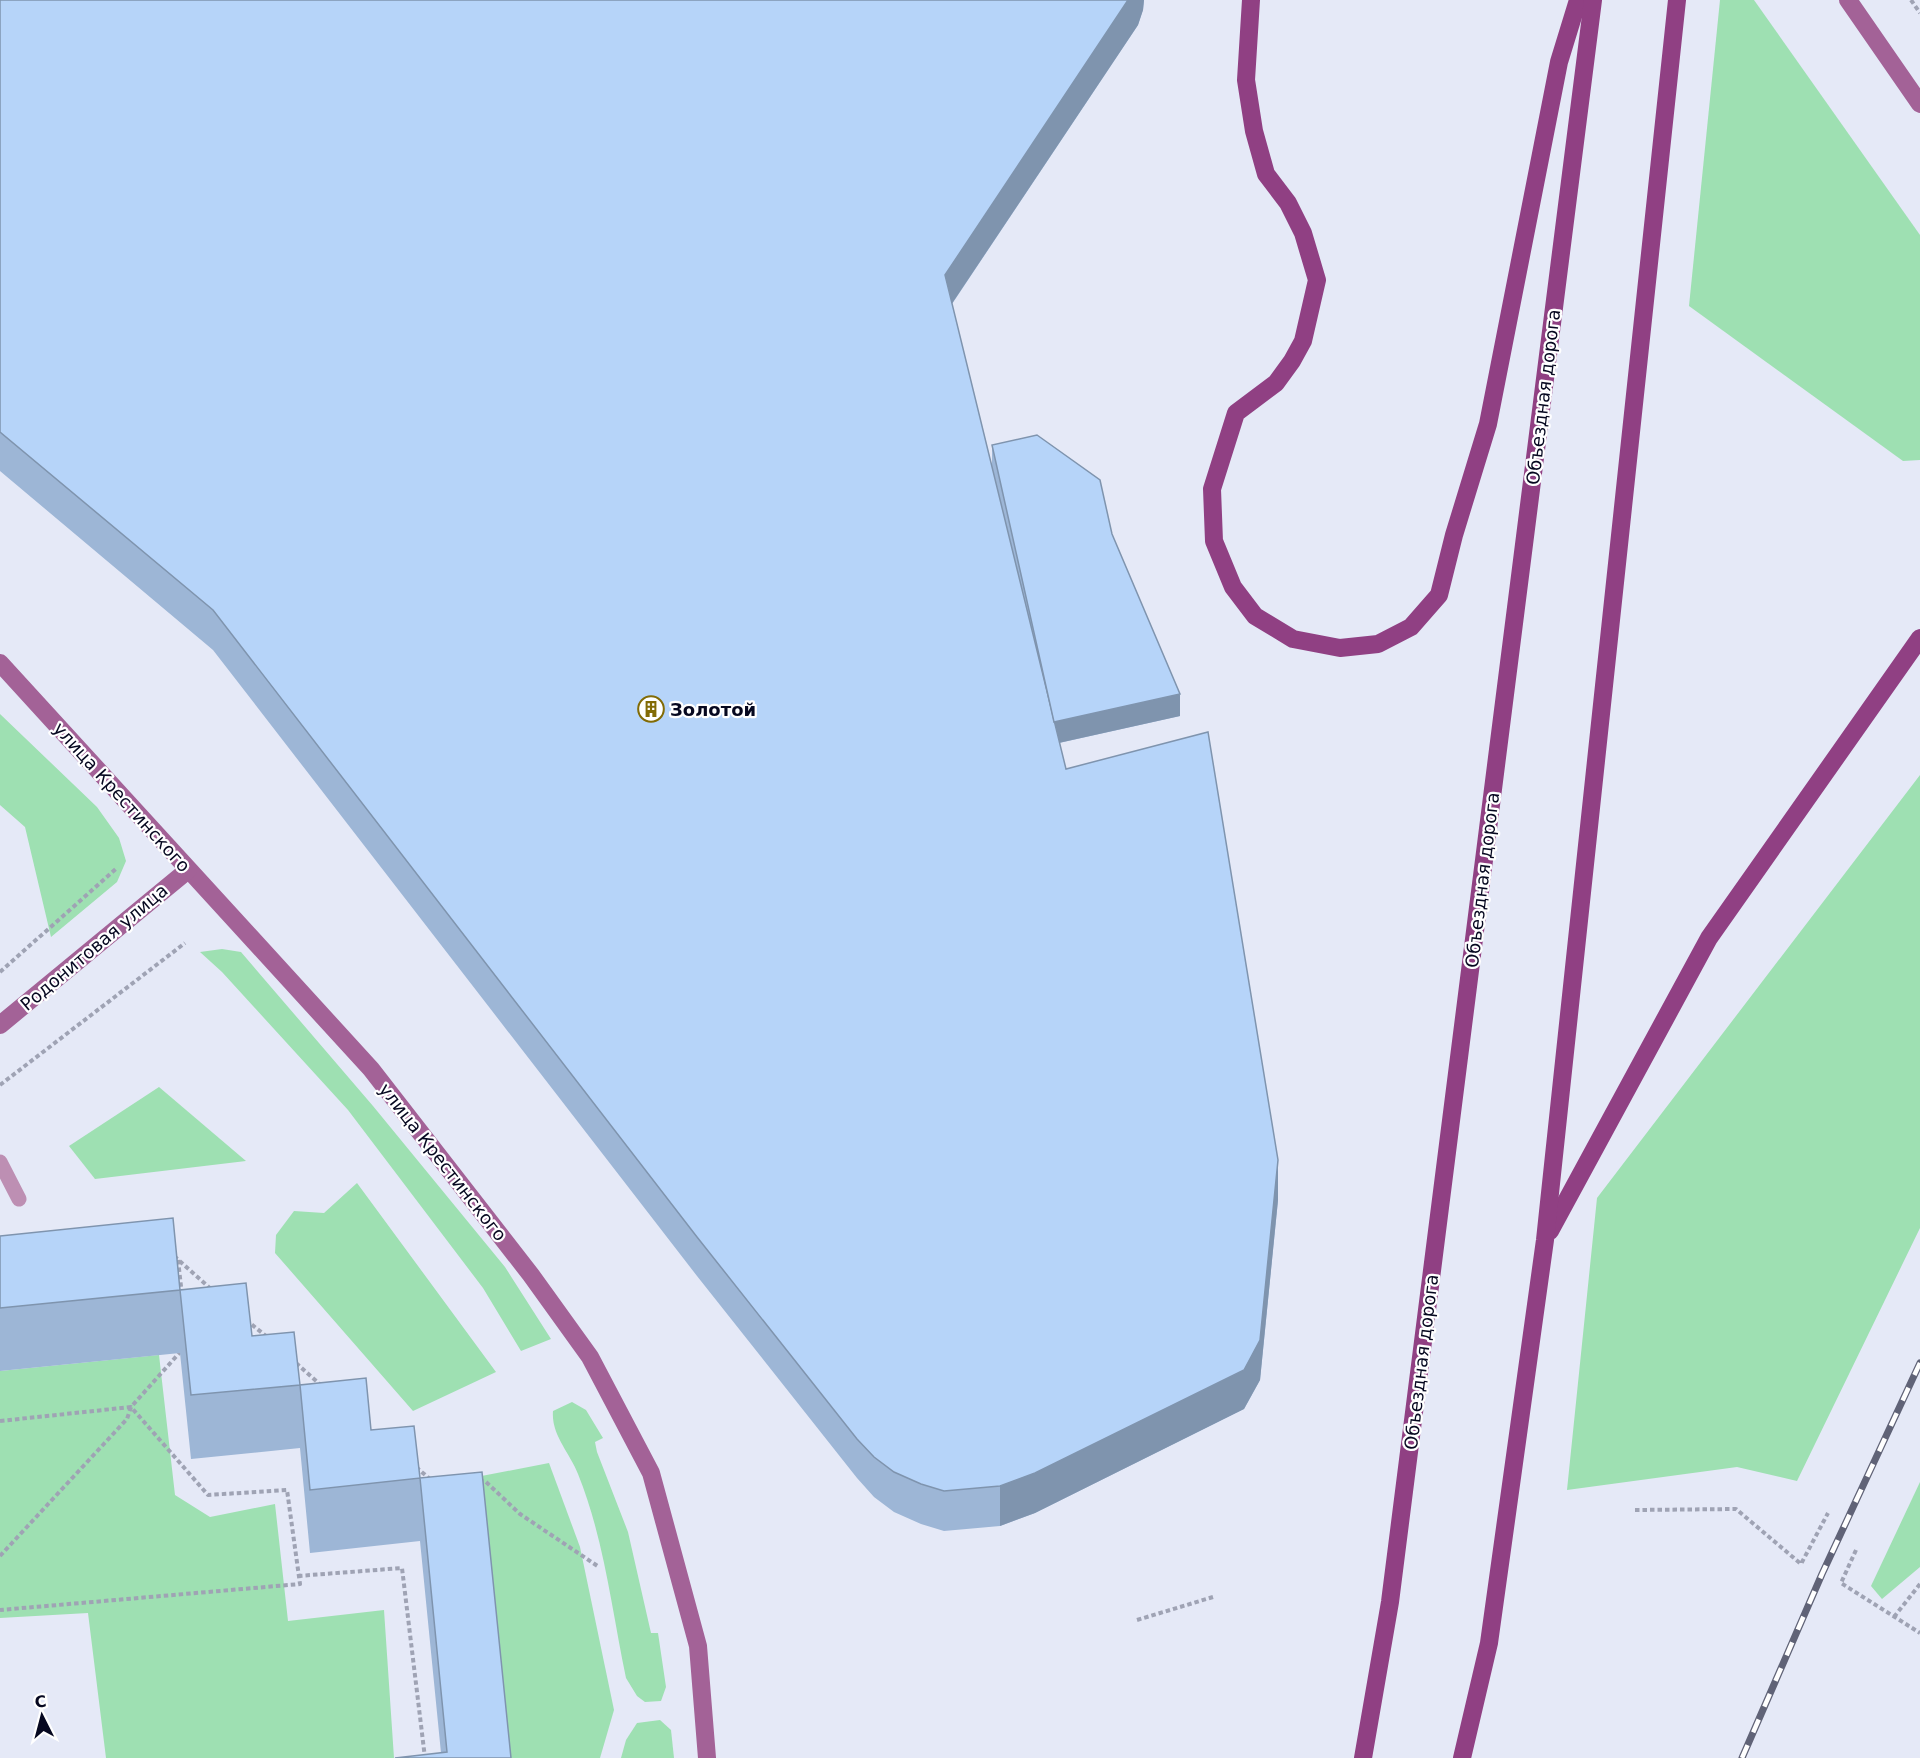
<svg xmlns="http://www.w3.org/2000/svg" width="1920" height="1758" viewBox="0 0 1920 1758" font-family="'DejaVu Sans',sans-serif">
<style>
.green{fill:#9ee0b2}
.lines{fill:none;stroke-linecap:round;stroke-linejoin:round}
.path{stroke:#9fa3b4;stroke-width:4;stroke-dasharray:4.5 3;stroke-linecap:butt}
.lane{stroke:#bd8fb3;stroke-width:15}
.secondary{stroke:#a36297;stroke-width:18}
.primary{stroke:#904083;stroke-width:18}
.rail-casing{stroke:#606377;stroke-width:7}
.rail{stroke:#fff;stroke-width:4.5;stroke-dasharray:14;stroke-linecap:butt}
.wall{fill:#9db6d6}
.shaded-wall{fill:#7f94ae}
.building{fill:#b6d4f9;stroke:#7f94ae;stroke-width:1.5}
.labels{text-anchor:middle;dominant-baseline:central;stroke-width:4.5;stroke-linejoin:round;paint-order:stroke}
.street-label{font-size:18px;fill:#060820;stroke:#fff}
.poi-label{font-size:18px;font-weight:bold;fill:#060820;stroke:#fff;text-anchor:start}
</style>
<rect width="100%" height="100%" fill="#e5e9f7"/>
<g class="green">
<polygon points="1720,0 1754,0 1920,235 1920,460 1903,461 1689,306"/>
<polygon points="0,714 97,807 119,838 126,861 117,882 51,937 25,827 0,805"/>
<polygon points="1920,775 1920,1228 1797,1481 1737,1467 1567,1490 1597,1198"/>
<polygon points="222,949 241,952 373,1106 505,1267 551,1339 521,1351 483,1288 348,1110 222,972 200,952"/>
<polygon points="159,1087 246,1161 95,1179 69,1146"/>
<polygon points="357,1183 496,1372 413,1411 275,1253 276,1235 294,1211 324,1213"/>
<polygon points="159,1355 175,1495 210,1517 275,1504 288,1621 384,1610 394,1758 106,1758 88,1613 0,1618 0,1371"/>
<path d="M 572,1402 L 586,1410 L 603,1438 L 595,1442 L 597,1452 L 628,1532 L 651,1633 L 658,1633 L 666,1687 L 661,1701 L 645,1702 L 637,1696 L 626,1678 C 612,1611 604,1538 578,1474 C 570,1453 551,1435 553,1411 Z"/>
<polygon points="549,1463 580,1547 614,1710 600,1758 504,1758 414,1489"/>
<polygon points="1920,1482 1920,1567 1882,1599 1871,1586"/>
<polygon points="660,1720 671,1730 674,1758 621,1758 626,1740 637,1723"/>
</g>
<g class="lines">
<g class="path">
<polyline points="1911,0 1920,13"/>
<polyline points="0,972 117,868"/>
<polyline points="0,1085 185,943"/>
<polyline points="174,1256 211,1289"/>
<polyline points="178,1260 182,1295"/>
<polyline points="246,1320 266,1336"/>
<polyline points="296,1363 322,1386"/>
<polyline points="0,1421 131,1407 208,1495 287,1490 300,1584 0,1610"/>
<polyline points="416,1467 431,1480"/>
<polyline points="479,1481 485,1481 520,1514 599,1567"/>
<polyline points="1635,1510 1736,1509 1801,1564 1828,1513"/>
<polyline points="1856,1550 1841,1583 1920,1633"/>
<polyline points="0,1556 127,1419 131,1407 182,1350"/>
<polyline points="298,1576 402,1568 425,1758"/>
<polyline points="1894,1617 1920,1584"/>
<polyline points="1137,1620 1213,1597"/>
</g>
<polyline class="lane" points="0,1162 19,1199"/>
<g class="secondary">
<polyline points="1848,0 1920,104"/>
<polyline points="0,663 371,1069 531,1275 590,1357 651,1473 698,1646 707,1758"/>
<polyline points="0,1025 188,870"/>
</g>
<g class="primary">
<polyline points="1251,0 1246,80 1254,131 1266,174 1288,203 1303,233 1317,280 1303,341 1292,361 1276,383 1236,413 1212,489 1214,541 1233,587 1255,616 1293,639 1340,648 1378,644 1411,627 1439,595 1454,535 1488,424 1559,62 1578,0"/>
<polyline points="1550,1231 1709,938 1920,638"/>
<polyline points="1363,1758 1390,1602 1593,0"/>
<polyline points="1462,1758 1489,1643 1545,1240 1677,0"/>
</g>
<g class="rail-casing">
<polyline id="rail" points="1742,1758 1822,1574 1920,1363"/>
</g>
<use href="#rail" class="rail"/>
</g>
<g class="wall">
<polygon points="0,0 1144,0 1143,10 1138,25 952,304 992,466 992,445 1112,534 1180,716 1059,743 1066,769 1278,1200 1260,1380 1244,1409 1035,1513 1000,1526 944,1531 921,1524 894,1512 874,1497 857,1478 697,1276 213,650 0,471"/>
<polygon points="0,1236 180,1290 252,1336 300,1385 300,1448 191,1459 180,1353 0,1371"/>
<polygon points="300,1385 371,1430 420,1478 511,1758 441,1753 420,1541 310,1553 300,1448"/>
</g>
<g class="shaded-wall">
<polygon points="1128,0 1144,0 1143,10 1138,25 945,314 945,275"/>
<polygon points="1180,694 1180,716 1054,744 1054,722"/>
<polygon points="1278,1160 1278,1200 1260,1380 1244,1409 1035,1513 1000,1526 1000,1486"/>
</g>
<g class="building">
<polygon points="0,0 1128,0 945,275 1066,769 1208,732 1278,1160 1260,1340 1244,1370 1035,1473 1000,1486 944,1491 921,1484 894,1472 874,1457 857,1439 697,1237 213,610 0,432"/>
<polygon points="1037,435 1100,480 1112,534 1180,694 1054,722 992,445"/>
<polygon points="173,1218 180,1290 0,1308 0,1236"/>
<polygon points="246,1283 252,1336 294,1332 300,1385 191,1395 180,1290"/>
<polygon points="366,1378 371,1430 414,1426 420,1478 482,1472 511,1758 395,1758 447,1752 420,1478 310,1490 300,1385"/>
</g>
<defs>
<g id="building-ring" transform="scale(1.35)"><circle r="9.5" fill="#fff" stroke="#826b06" stroke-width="1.5"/><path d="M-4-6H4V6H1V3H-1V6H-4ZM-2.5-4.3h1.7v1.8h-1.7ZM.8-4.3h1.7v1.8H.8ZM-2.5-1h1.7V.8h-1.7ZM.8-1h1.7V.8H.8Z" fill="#826b06"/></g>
</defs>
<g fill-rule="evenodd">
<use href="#building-ring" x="651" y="709"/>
</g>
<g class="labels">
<g class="street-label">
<text transform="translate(1543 397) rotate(-83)">Объездная дорога</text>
<text transform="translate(122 797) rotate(48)">улица Крестинского</text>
<text transform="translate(1482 880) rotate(-83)">Объездная дорога</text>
<text transform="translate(94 947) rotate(-40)">Родонитовая улица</text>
<text transform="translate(443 1162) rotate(52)">улица Крестинского</text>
<text transform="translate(1421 1362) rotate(-83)">Объездная дорога</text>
</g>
<g class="poi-label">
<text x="670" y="709">Золотой</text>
</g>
</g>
<g transform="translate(42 1716) rotate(354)" stroke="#ffffff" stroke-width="4.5" paint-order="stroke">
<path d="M0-4.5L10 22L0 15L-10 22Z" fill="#060820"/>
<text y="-9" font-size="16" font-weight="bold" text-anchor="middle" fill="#060820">С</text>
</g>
</svg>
